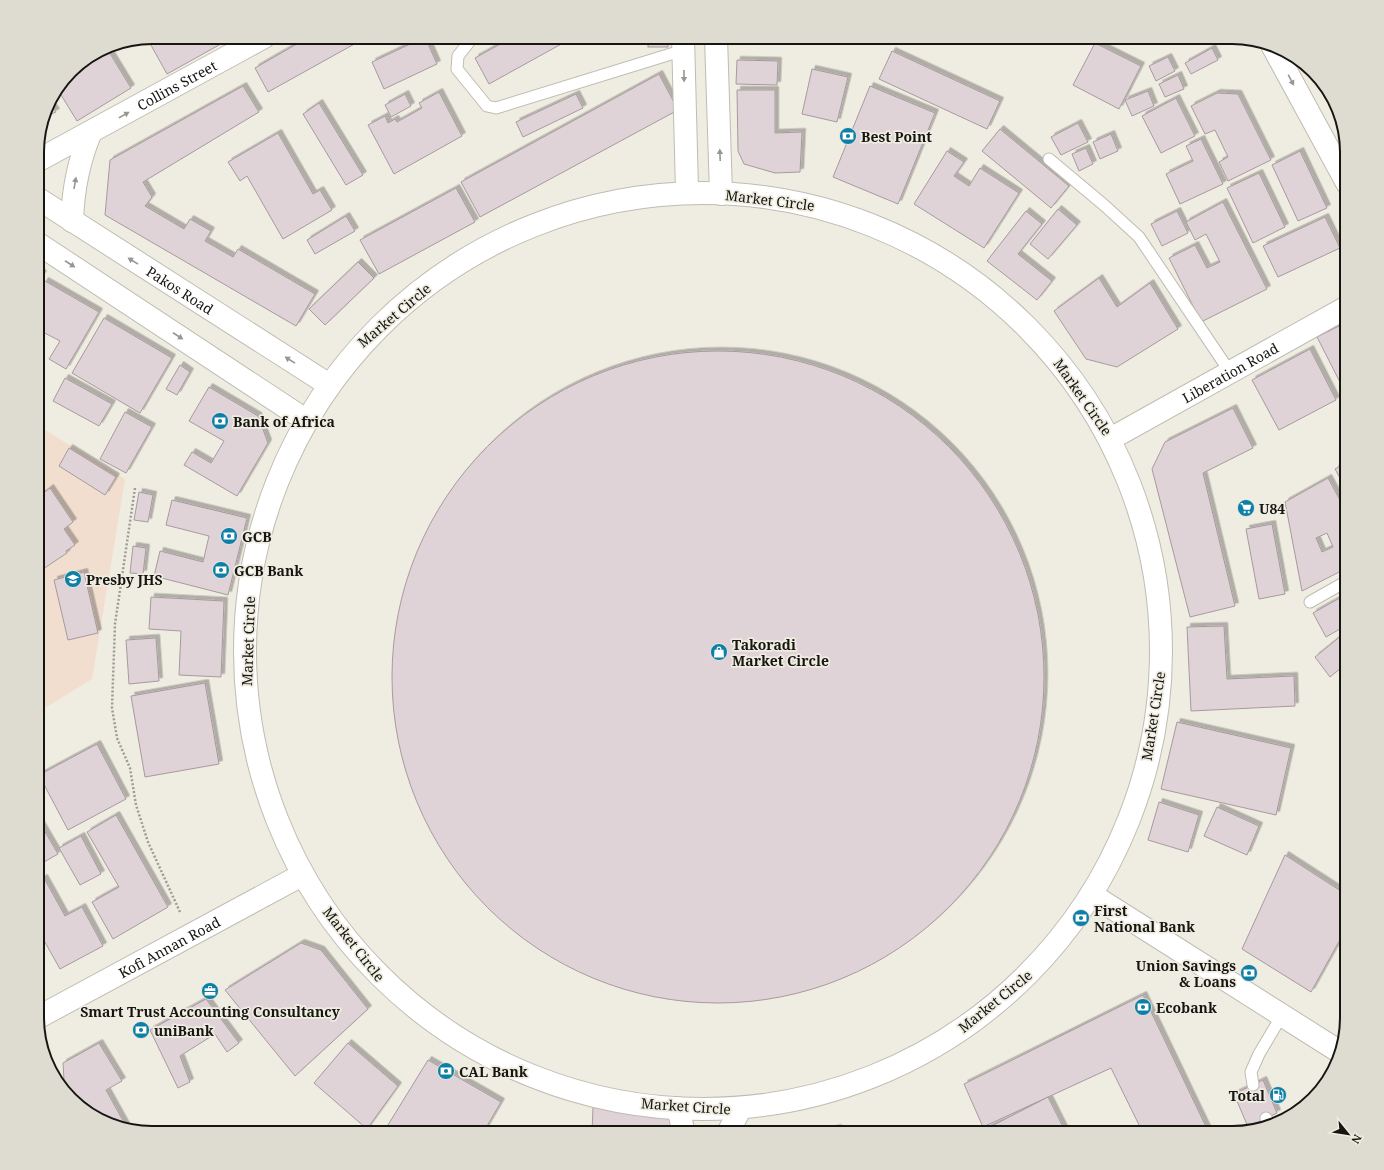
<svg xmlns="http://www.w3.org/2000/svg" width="1384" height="1170" viewBox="0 0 1384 1170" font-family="'Noto Serif',serif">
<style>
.education{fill:#f2decf}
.building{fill:#dfd3d7;stroke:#a69a9e;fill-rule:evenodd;filter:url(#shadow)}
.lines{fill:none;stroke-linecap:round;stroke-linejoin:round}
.service-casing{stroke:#bfbdb2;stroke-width:13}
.minor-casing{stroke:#bfbdb2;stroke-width:24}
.path{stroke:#9d9b93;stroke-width:2.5;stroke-dasharray:2 2;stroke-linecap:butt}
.service{stroke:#fff;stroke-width:11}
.minor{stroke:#fff;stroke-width:22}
.oneway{fill:#969694}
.labels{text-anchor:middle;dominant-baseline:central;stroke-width:3.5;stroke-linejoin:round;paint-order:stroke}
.street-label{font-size:14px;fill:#161511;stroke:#efece1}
.poi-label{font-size:14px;font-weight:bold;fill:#161511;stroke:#efece1;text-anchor:start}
.rim{fill:none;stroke:#161511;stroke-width:2}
</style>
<defs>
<filter id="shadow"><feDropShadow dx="3.5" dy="-3.5" stdDeviation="0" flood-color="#0004"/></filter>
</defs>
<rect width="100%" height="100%" fill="#efece1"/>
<polygon class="education" points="37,425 125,479 92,679 37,713"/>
<g class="building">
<polygon points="152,37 215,37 219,45 167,74 147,38"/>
<polygon points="309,37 367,37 268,92 255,68"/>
<polygon points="425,37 437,64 384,89 372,62"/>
<polygon points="513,37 574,37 489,84 475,58"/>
<rect x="648" y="37" width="20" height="10"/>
<polygon points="1095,43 1141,66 1119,109 1073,85"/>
<polygon points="106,47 131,88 77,121 58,90 76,66 79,68 88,62 86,59"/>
<polygon points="1212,48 1218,60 1191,74 1185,63"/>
<polygon points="892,51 1000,101 987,129 879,79"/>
<polygon points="1168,57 1175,71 1156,81 1149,66"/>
<polygon points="737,60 778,61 777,85 736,84"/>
<polygon points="812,69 848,77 837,122 802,114"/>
<polygon points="659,74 678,110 480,217 461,182"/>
<polygon points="1178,75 1184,89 1165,97 1159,84"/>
<polygon points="243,86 259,112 143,182 152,197 145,206 184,229 190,219 211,231 205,241 233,257 238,249 315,294 296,326 105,215 110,160"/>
<polygon points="870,86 935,113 898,204 833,177"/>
<polygon points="737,90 775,90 775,133 802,132 800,172 775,173 744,164 738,151"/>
<polygon points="1148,91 1154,106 1132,116 1125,100"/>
<polygon points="439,92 462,136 394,174 368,125 385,116 388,123 395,119 397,122 422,108 419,103"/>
<polygon points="1217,93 1238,94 1271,160 1228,181 1219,162 1228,157 1215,130 1205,134 1191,106"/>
<polygon points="405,94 411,106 391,117 385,105"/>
<polygon points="576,94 583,108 523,137 516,122"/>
<polygon points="1176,98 1195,136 1161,153 1142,116"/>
<polygon points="49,102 56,112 45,117"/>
<polygon points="319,103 363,175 346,185 303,114"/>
<polygon points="1078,123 1088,142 1061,155 1051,137"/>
<polygon points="1342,126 1346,145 1337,129"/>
<polygon points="1000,129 1069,186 1051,208 982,151"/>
<polygon points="278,133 313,194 320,190 332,210 283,239 247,176 240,181 228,162"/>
<polygon points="1111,134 1118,151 1100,159 1093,142"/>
<polygon points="1201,139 1223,184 1180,204 1166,174 1193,161 1186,146"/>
<polygon points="1086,148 1093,164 1079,171 1072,154"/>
<polygon points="947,151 964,162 954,176 969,186 980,168 1019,193 984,248 914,204"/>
<polygon points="1300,151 1327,208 1298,221 1272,165"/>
<polygon points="1259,173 1285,227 1253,243 1227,188"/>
<polygon points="456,188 475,222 379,274 360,240"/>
<polygon points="1223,202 1267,289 1201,322 1169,258 1195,245 1207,268 1220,262 1206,234 1195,240 1186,222"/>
<polygon points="1058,209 1077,225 1048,259 1030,244"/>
<polygon points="1026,211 1042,224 1018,254 1052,281 1037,300 987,261"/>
<polygon points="1177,211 1188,233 1162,246 1151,224"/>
<polygon points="346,216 355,231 315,254 307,240"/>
<polygon points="1325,217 1340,248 1278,277 1263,246"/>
<polygon points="358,262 374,278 325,325 309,309"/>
<polygon points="37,270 43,274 37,283"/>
<polygon points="1099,278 1117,307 1150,283 1178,329 1117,367 1086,359 1054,311"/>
<polygon points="45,281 99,312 66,369 49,359 60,341 37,329 37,294"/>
<polygon points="104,318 172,358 140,413 72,373"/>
<polygon points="1347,322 1347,396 1317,337"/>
<polygon points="1310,349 1336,400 1279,430 1252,380"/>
<circle cx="718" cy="677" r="326"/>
<polygon points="180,365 190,372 177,395 166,389"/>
<polygon points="65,378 112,404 99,426 53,401"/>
<polygon points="209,387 258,416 268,443 237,496 184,465 192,452 211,463 224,441 189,421"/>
<polygon points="1233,408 1253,448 1203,473 1235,606 1190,617 1152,469 1165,442"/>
<polygon points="125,412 152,427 126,473 100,459"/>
<polygon points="69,448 116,477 105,495 59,466"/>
<polygon points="1347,462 1347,485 1345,487 1335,469"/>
<path d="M 1328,478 L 1347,513 L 1347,568 L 1302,591 L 1285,502 ZM 1327,533 L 1333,547 L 1322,552 L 1316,538 Z"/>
<polygon points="50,488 73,522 64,529 75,545 66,551 67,553 37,573 37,490 41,495"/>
<polygon points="139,492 153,495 148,522 134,520"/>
<polygon points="172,500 247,518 228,595 154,576 160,551 203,562 209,536 166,525"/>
<polygon points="1272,524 1285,594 1259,599 1246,529"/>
<polygon points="133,546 146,548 143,574 130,573"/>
<polygon points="84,572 98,633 68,640 54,580"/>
<polygon points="1347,594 1347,625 1326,637 1313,613"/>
<polygon points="151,597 224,601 221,677 179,675 181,631 149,629"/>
<polygon points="1224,626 1227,679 1294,676 1295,706 1191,711 1187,627"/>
<polygon points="1347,631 1347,663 1330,677 1315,657"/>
<polygon points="156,638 159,681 129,684 126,640"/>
<polygon points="205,683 219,764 145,777 131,696"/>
<polygon points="1177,722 1291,748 1276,815 1161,789"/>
<polygon points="97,744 126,799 68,830 39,775"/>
<polygon points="1159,802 1199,815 1188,852 1148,840"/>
<polygon points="1217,807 1259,826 1247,855 1204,836"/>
<polygon points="116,815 168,907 113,939 92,902 119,887 87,832"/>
<polygon points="37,818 58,854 37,866"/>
<polygon points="81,836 101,874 80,885 59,848"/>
<polygon points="1285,855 1347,895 1347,927 1311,992 1242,949"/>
<polygon points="44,878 65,916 82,907 103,946 60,969 37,928 37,882"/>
<polygon points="301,943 321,950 368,1009 295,1076 225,990"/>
<polygon points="1143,995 1209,1133 1143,1133 1111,1068 983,1127 964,1084"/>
<polygon points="206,999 239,1043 227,1052 215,1034 180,1056 190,1082 178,1088 150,1030"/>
<polygon points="99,1043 122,1081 106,1090 127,1128 108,1124 79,1106 64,1080 63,1063"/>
<polygon points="348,1043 398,1086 367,1129 314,1083"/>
<polygon points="428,1060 501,1102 483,1133 383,1133"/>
<polygon points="1263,1080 1277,1113 1248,1127 1234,1094"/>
<polygon points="1048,1097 1066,1133 988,1133 986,1129"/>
<polygon points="593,1107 668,1115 675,1133 592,1133"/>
<polygon points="838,1128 839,1133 815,1133"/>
</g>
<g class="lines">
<g class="service-casing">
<g id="service">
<polyline points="473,37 458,56 457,69 487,106 496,108 684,50"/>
<polyline points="1049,159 1104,205 1139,237 1230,372"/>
<polyline points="1310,602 1347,581"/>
<polyline points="1253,1085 1251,1072 1259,1054 1282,1015"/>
<polyline points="1266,1118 1270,1125"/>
</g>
</g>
<g class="minor-casing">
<g id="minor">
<polyline points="683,37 687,190"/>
<polyline points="716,37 721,194"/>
<polyline points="1272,45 1347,183"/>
<path id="s1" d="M 37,161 L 264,37"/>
<circle cx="703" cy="651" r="458"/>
<path id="s2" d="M 37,198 L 323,381"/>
<path d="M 72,221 C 73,190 78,163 90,134"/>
<polyline points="37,243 301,417"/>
<path id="s3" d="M 1112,438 L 1347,307"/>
<polyline points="1092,895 1340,1052"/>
<path id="s4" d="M 37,1018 L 300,876"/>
<polyline points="678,1108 684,1133"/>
<polyline points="728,1133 740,1109"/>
</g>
</g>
<polyline class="path" points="135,488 115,624 112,708 117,738 130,768 136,805 148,842 180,912"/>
<use href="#service" class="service"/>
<use href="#minor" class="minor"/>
</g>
<defs><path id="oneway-solid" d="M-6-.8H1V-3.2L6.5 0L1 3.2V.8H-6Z"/></defs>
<g class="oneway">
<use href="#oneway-solid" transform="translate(684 76) rotate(89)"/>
<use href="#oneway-solid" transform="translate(1291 80) rotate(62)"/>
<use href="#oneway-solid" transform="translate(124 115) rotate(-29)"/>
<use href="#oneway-solid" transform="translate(720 155) rotate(-92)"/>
<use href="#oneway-solid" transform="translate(75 183) rotate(-80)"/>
<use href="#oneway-solid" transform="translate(133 261) rotate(-148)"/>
<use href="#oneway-solid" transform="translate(70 264) rotate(33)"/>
<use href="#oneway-solid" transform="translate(178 336) rotate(33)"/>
<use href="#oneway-solid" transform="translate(290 360) rotate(-148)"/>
</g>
<defs>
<g id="bank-disc" transform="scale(0.9)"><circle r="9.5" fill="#0e7fa7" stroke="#efece1"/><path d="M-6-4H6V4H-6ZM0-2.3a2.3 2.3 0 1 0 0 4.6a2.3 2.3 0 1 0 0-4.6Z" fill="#fff"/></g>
<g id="supermarket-disc" transform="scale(0.9)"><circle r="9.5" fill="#0e7fa7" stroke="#efece1"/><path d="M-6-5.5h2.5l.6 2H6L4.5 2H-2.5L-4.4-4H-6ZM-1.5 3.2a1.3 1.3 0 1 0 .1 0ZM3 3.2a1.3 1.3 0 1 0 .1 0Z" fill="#fff"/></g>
<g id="school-disc" transform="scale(0.9)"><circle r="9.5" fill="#0e7fa7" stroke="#efece1"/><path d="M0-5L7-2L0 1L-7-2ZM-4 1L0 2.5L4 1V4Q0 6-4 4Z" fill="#fff"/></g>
<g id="shop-disc" transform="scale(0.9)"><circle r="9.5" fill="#0e7fa7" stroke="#efece1"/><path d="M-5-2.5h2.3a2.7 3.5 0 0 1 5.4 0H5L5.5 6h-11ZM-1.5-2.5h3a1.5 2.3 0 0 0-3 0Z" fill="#fff"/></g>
<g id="office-disc" transform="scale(0.9)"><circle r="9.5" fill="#0e7fa7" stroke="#efece1"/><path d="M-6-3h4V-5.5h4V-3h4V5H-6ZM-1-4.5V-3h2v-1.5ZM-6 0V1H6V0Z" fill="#fff"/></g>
<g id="fuel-disc" transform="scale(0.9)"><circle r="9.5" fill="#0e7fa7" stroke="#efece1"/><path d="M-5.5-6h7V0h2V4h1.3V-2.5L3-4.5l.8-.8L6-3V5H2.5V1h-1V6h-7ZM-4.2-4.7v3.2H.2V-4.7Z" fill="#fff"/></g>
</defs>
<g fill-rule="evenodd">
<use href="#bank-disc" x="848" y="136"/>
<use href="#bank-disc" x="220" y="421"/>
<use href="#supermarket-disc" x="1246" y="508"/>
<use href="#bank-disc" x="229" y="536"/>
<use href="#bank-disc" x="221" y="570"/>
<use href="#school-disc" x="73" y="579"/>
<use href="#shop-disc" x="719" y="652"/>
<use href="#bank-disc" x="1081" y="918"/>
<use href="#bank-disc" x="1249" y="973"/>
<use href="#office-disc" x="210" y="991"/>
<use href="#bank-disc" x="1143" y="1007"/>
<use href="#bank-disc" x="141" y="1030"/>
<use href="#bank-disc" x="446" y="1071"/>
<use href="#fuel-disc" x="1278" y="1095"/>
</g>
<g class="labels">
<g class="street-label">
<text stroke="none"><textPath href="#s1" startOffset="159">Collins Street</textPath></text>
<text transform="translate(770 200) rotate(7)">Market Circle</text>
<text stroke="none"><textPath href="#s2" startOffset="170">Pakos Road</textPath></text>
<text transform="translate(394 315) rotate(-40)">Market Circle</text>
<text stroke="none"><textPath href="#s3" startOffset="135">Liberation Road</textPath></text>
<text transform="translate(1083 397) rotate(55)">Market Circle</text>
<text transform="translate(248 641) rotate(-88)">Market Circle</text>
<text transform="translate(1153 716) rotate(-81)">Market Circle</text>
<text transform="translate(354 944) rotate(52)">Market Circle</text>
<text stroke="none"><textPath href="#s4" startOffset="150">Kofi Annan Road</textPath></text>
<text transform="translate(995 1001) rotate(-39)">Market Circle</text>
<text transform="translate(686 1106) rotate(4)">Market Circle</text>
</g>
<g class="poi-label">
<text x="861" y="136">Best Point</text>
<text x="233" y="421">Bank of Africa</text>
<text x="1259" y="508">U84</text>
<text x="242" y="536">GCB</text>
<text x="234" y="570">GCB Bank</text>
<text x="86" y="579">Presby JHS</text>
<text x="732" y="644">Takoradi<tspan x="732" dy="16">Market Circle</tspan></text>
<text x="1094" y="910">First<tspan x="1094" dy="16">National Bank</tspan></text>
<text x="1236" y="965" text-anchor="end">Union Savings<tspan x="1236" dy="16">&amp; Loans</tspan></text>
<text x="1156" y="1007">Ecobank</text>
<text x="210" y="1011" text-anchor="middle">Smart Trust Accounting Consultancy</text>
<text x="154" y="1030">uniBank</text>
<text x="459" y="1071">CAL Bank</text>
<text x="1265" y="1095" text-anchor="end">Total</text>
</g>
</g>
<path d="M0 0H1384V1170H0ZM152 44H1232A108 108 0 0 1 1340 152V1018A108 108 0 0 1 1232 1126H152A108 108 0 0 1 44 1018V152A108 108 0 0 1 152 44Z" fill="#dedbd0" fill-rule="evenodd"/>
<path class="rim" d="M152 44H1232A108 108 0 0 1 1340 152V1018A108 108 0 0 1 1232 1126H152A108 108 0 0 1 44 1018V152A108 108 0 0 1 152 44Z"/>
<g transform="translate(1348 1134) rotate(120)" stroke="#efece1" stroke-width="3" paint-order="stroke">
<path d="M0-3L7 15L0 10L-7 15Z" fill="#161511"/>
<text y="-6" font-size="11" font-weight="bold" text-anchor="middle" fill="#161511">N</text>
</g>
</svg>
